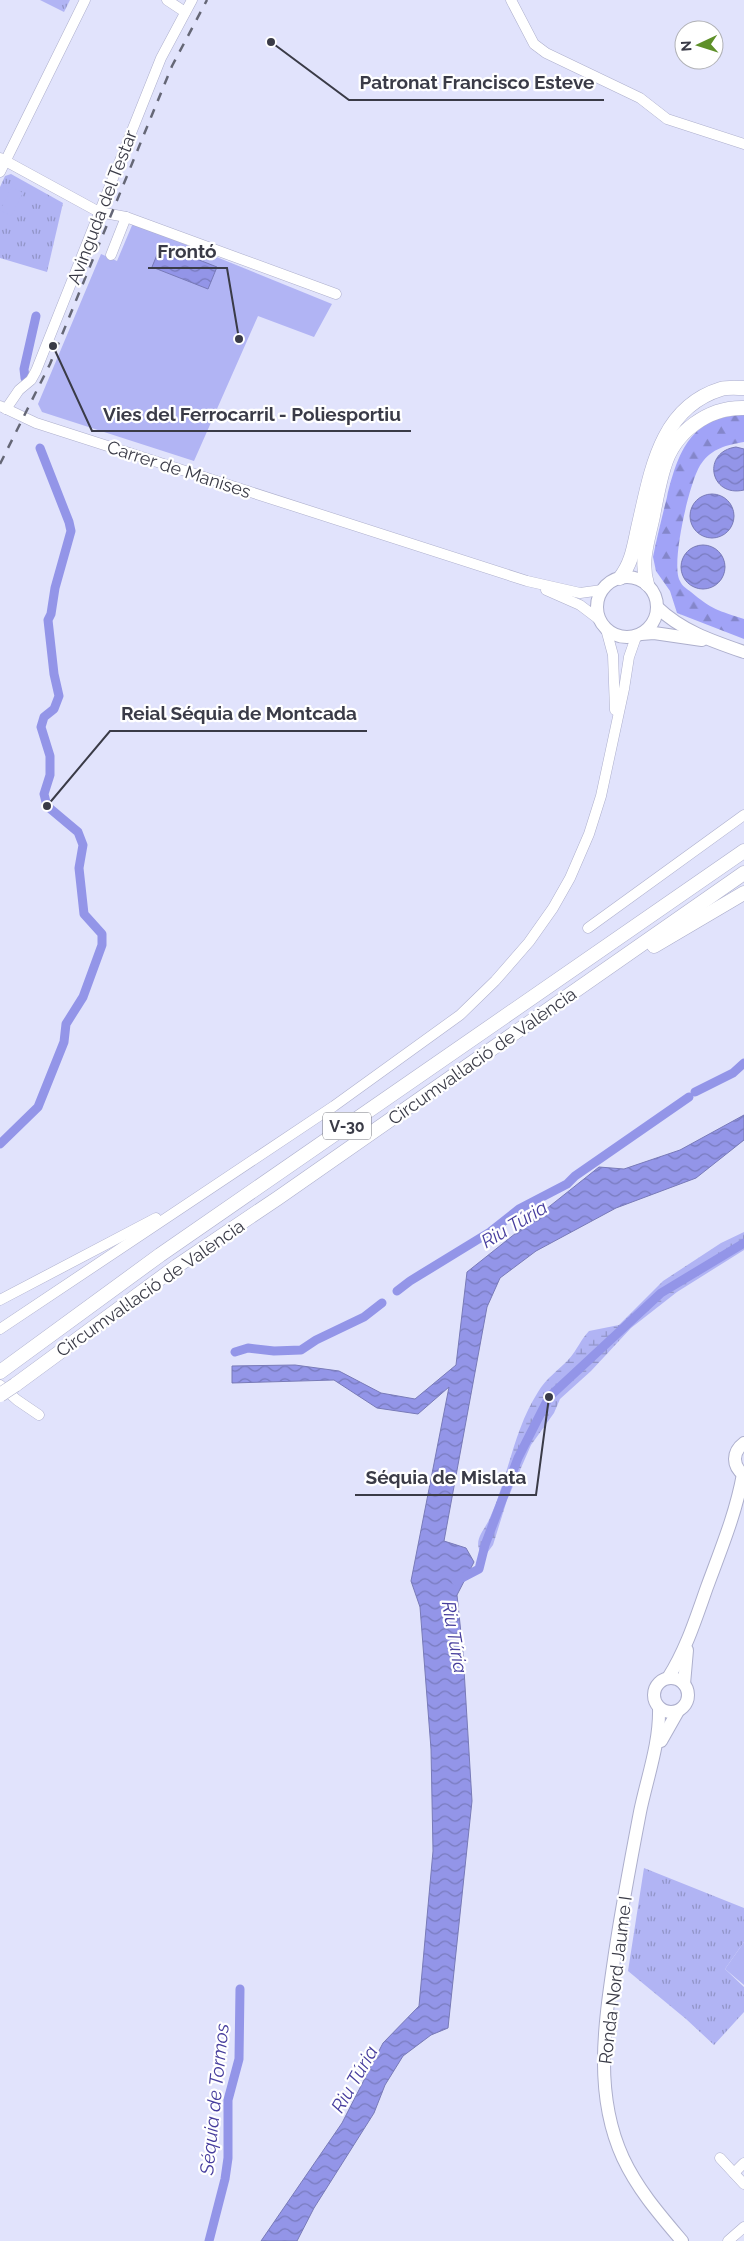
<svg xmlns="http://www.w3.org/2000/svg" width="744" height="2241" viewBox="0 0 744 2241" font-family="Raleway,sans-serif">
<style>
.grass{fill:url(#grass-tufts)}
.forest{fill:url(#forest-firs)}
.wetland{fill:url(#wetland-marsh)}
.garden{fill:#b1b4f4}
.water{fill:url(#water-waves);stroke:#787ab8}
.lines{fill:none;stroke-linecap:round;stroke-linejoin:round}
.canal{stroke:#9395e8;stroke-width:9}
.minor-casing{stroke:#adafcc;stroke-width:11}
.major-casing{stroke:#adafcc;stroke-width:14}
.highway-casing{stroke:#adafcc;stroke-width:15}
.minor{stroke:#fff;stroke-width:10}
.major{stroke:#fff;stroke-width:12}
.highway{stroke:#fff;stroke-width:14}
.rail{stroke:#656776;stroke-width:2.5;stroke-dasharray:9 9;stroke-linecap:butt}
.highway-bridge-casing{stroke:#adafcc;stroke-width:15;stroke-linecap:butt}
.highway-bridge{stroke:#fff;stroke-width:14}
.labels{text-anchor:middle;dominant-baseline:central;stroke-width:4.5;stroke-linejoin:round;paint-order:stroke}
.shield{fill:#fff;stroke:#75767e;stroke-width:1}
.shield-label{font-size:16px;font-weight:bold;fill:#3a3b47}
.street-label{font-size:18px;fill:#3a3b47;stroke:#fff}
.water-label{font-size:19px;font-style:italic;fill:#463d9d;stroke:#fff}
.leader{fill:none;stroke:#3a3b47;stroke-width:2}
.callout-dot{fill:#3a3b47;stroke:#fff;stroke-width:2}
.callout-label{font-size:19px;text-anchor:middle;font-weight:bold;fill:#3a3b47;stroke:#fff;stroke-width:4.5;stroke-linejoin:round;paint-order:stroke}
</style>
<defs>
<pattern id="grass-tufts" width="24" height="20" patternUnits="userSpaceOnUse" patternTransform="scale(1.25)"><rect width="24" height="20" fill="#b1b4f4"/><path d="M3 7l-1-3M5 7V3M7 7l1-3M15 17l-1-3M17 17v-4M19 17l1-3" fill="none" stroke="#9194c7"/></pattern>
<pattern id="forest-firs" width="22" height="20" patternUnits="userSpaceOnUse" patternTransform="scale(1.25)"><rect width="22" height="20" fill="#a1a3f7"/><path d="M5 1l3.5 6h-7zM16 11l3.5 6h-7z" fill="#8486ca"/></pattern>
<pattern id="wetland-marsh" width="20" height="14" patternUnits="userSpaceOnUse" patternTransform="scale(1.25)"><rect width="20" height="14" fill="#b1b4f4"/><path d="M1 5h8M5 5V1M11 12h8M15 12V8" fill="none" stroke="#9194c7"/></pattern>
<pattern id="water-waves" width="16" height="10" patternUnits="userSpaceOnUse" patternTransform="scale(1.25)"><rect width="16" height="10" fill="#9395e8"/><path d="M0 5q4-4 8 0t8 0" fill="none" stroke="#797bbe"/></pattern>
</defs>
<rect width="100%" height="100%" fill="#e1e3fc"/>
<g class="grass">
<polygon points="40,0 70,0 64,12"/>
<polygon points="11,174 63,203 47,272 0,258 0,187 5,176"/>
<polygon points="644,1868 744,1908 744,1942 725,1969 744,1987 744,2012 714,2045 686,2019 628,1971"/>
</g>
<path class="forest" d="M 744,415 L 744,442 C 727,445 712,448 701,464 C 690,479 670,565 680,581 C 682,586 687,589 691,592 C 711,609 719,611 744,619 L 744,639 L 677,613 L 670,591 L 656,571 L 653,557 C 657,537 662,517 667,497 C 678,452 691,416 744,415 Z"/>
<path class="wetland" d="M 744,1232 L 744,1250 L 677,1292 L 631,1328 L 591,1371 L 560,1399 L 554,1413 L 531,1445 L 507,1500 L 493,1545 L 487,1553 L 480,1551 C 474,1540 484,1530 489,1520 C 508,1479 513,1431 538,1392 C 546,1378 559,1370 569,1359 C 577,1350 581,1339 589,1331 L 619,1325 L 663,1281 L 721,1243 Z"/>
<g class="garden">
<polygon points="12,187 23,193 11,216 0,210"/>
<polygon points="133,223 332,304 314,337 258,316 194,461 42,412 38,404 101,254 117,261"/>
<polygon points="744,1942 744,1985 725,1969"/>
</g>
<g class="water">
<polygon points="161,245 217,267 208,289 152,267"/>
<path d="M 736,447 L 744,449 L 744,490 C 710,498 701,452 736,447 Z"/>
<circle cx="712" cy="516" r="22"/>
<circle cx="703" cy="567" r="22"/>
<polygon points="744,1115 744,1140 696,1178 616,1208 536,1251 500,1278 487,1307 444,1541 466,1548 474,1562 457,1595 463,1653 472,1801 448,2028 431,2035 403,2056 385,2085 374,2113 314,2208 297,2241 261,2241 342,2123 383,2043 419,2006 433,1851 431,1749 420,1607 411,1581 449,1387 418,1414 377,1408 334,1380 232,1383 232,1366 295,1365 339,1371 381,1393 415,1399 456,1365 467,1272 599,1167 624,1169 680,1150"/>
</g>
<g class="lines">
<g class="canal">
<polyline points="25,378 24,369 36,316"/>
<polyline points="695,1092 733,1073 744,1063"/>
<polyline points="0,1144 38,1107 64,1042 66,1024 83,997 102,945 102,934 84,914 79,868 83,845 78,832 47,806 44,794 50,775 50,756 41,727 44,717 54,709 59,696 54,674 48,620 51,614 55,588 71,531 69,522 40,448"/>
<polyline points="397,1291 410,1281 490,1232 519,1209 567,1184 575,1176 689,1097"/>
<polyline points="235,1352 248,1348 274,1351 301,1350 316,1340 364,1317 382,1303"/>
<polyline points="456,1581 479,1569 485,1545 518,1458 549,1397 661,1293 744,1243"/>
<polyline points="209,2241 225,2179 228,2158 228,2100 239,2059 240,1989"/>
</g>
<g class="minor-casing">
<g id="minor">
<polyline points="167,0 185,12"/>
<polyline points="511,0 534,44 546,53 640,98 667,119 744,144"/>
<polyline points="0,158 99,212 126,217 336,294"/>
<polyline points="0,172 85,0"/>
<polyline points="111,255 126,217"/>
<polyline points="0,406 36,423 527,581 580,593 602,590"/>
<polyline points="6,409 19,390 31,380 36,371 161,58 192,0"/>
<polyline points="546,590 580,605 601,621"/>
<polyline points="606,629 613,655 615,710"/>
<polyline points="588,928 744,815"/>
<polyline points="0,1300 156,1218"/>
<polyline points="0,1329 334,1106 460,1015 495,981 529,942 553,908 570,878 589,834 601,796 624,689 629,657 636,637"/>
<polyline points="0,1385 17,1400 39,1415"/>
<polyline points="720,2158 744,2184"/>
<polyline points="734,2173 744,2163"/>
<polyline points="728,2241 744,2227"/>
</g>
</g>
<g class="major-casing">
<g id="major">
<circle cx="627" cy="607" r="30"/>
<path d="M 657,607 C 682,631 712,641 744,652"/>
<polyline points="641,634 654,633 702,640"/>
<path d="M 744,1443 C 732,1452 732,1466 744,1475"/>
<circle cx="671" cy="1695" r="17"/>
<path d="M 668,1678 C 686,1650 696,1618 707,1587 C 721,1549 736,1513 743,1474"/>
<polyline points="684,1684 687,1650"/>
<path d="M 659,1708 C 660,1743 647,1778 640,1812 C 631,1859 622,1906 615,1953 C 605,2021 593,2093 623,2158 C 638,2190 660,2215 682,2241"/>
<polyline points="661,1741 678,1711"/>
</g>
</g>
<g class="highway-casing">
<g id="highway">
<path d="M 620,578 C 632,563 634,546 638,528 C 651,473 659,408 721,389 C 728,387 737,388 744,388"/>
<path d="M 647,584 C 640,561 648,540 653,516 C 656,500 659,483 664,467 C 674,432 708,407 744,408"/>
<polyline points="654,946 744,893"/>
<polyline points="0,1372 160,1255 744,851"/>
<polyline points="15,1385 177,1266 278,1198 744,873"/>
</g>
</g>
<use href="#minor" class="minor"/>
<use href="#major" class="major"/>
<use href="#highway" class="highway"/>
<polyline class="rail" points="0,464 50,364 172,66 207,0"/>
<g class="highway-bridge-casing">
<polyline id="highway-bridge" points="0,1395 15,1385"/>
</g>
<use href="#highway-bridge" class="highway-bridge"/>
</g>
<g class="labels">
<rect class="shield" x="323" y="1112.5" width="48" height="27" rx="4"/>
<g class="shield-label">
<text x="347" y="1126">V-30</text>
</g>
<g class="street-label">
<text transform="translate(102 207) rotate(-69)">Avinguda del Testar</text>
<text transform="translate(179 469) rotate(18)">Carrer de Manises</text>
<text transform="translate(482 1056) rotate(-35)">Circumval·lació de València</text>
<text transform="translate(150 1288) rotate(-35)">Circumval·lació de València</text>
<text transform="translate(615 1980) rotate(-83)">Ronda Nord Jaume I</text>
</g>
<g class="water-label">
<text transform="translate(514 1224) rotate(-31)">Riu Túria</text>
<text transform="translate(455 1637) rotate(80)">Riu Túria</text>
<text transform="translate(354 2079) rotate(-60)">Riu Túria</text>
<text transform="translate(214 2099) rotate(-84)">Séquia de Tormos</text>
</g>
</g>
<path class="leader" d="M271 42L349 100H604M239 339L227 268H148M53 346L92 431H411M47 806L110 731H367M549 1397L536 1495H355"/>
<g class="callout-dot">
<circle cx="271" cy="42" r="5"/>
<circle cx="239" cy="339" r="5"/>
<circle cx="53" cy="346" r="5"/>
<circle cx="47" cy="806" r="5"/>
<circle cx="549" cy="1397" r="5"/>
</g>
<g class="callout-label">
<text x="477" y="89">Patronat Francisco Esteve</text>
<text x="187" y="258">Frontó</text>
<text x="252" y="421">Vies del Ferrocarril - Poliesportiu</text>
<text x="239" y="720">Reial Séquia de Montcada</text>
<text x="446" y="1484">Séquia de Mislata</text>
</g>
<g transform="translate(699 45) rotate(266)"><circle r="24" fill="#ffffff" stroke="#b0b1b5"/>
<path d="M0-4L9 19L0 12L-9 19Z" fill="#5e9028"/>
<text y="-8" font-size="14" font-weight="bold" text-anchor="middle" fill="#3a3b47">N</text>
</g>
</svg>
